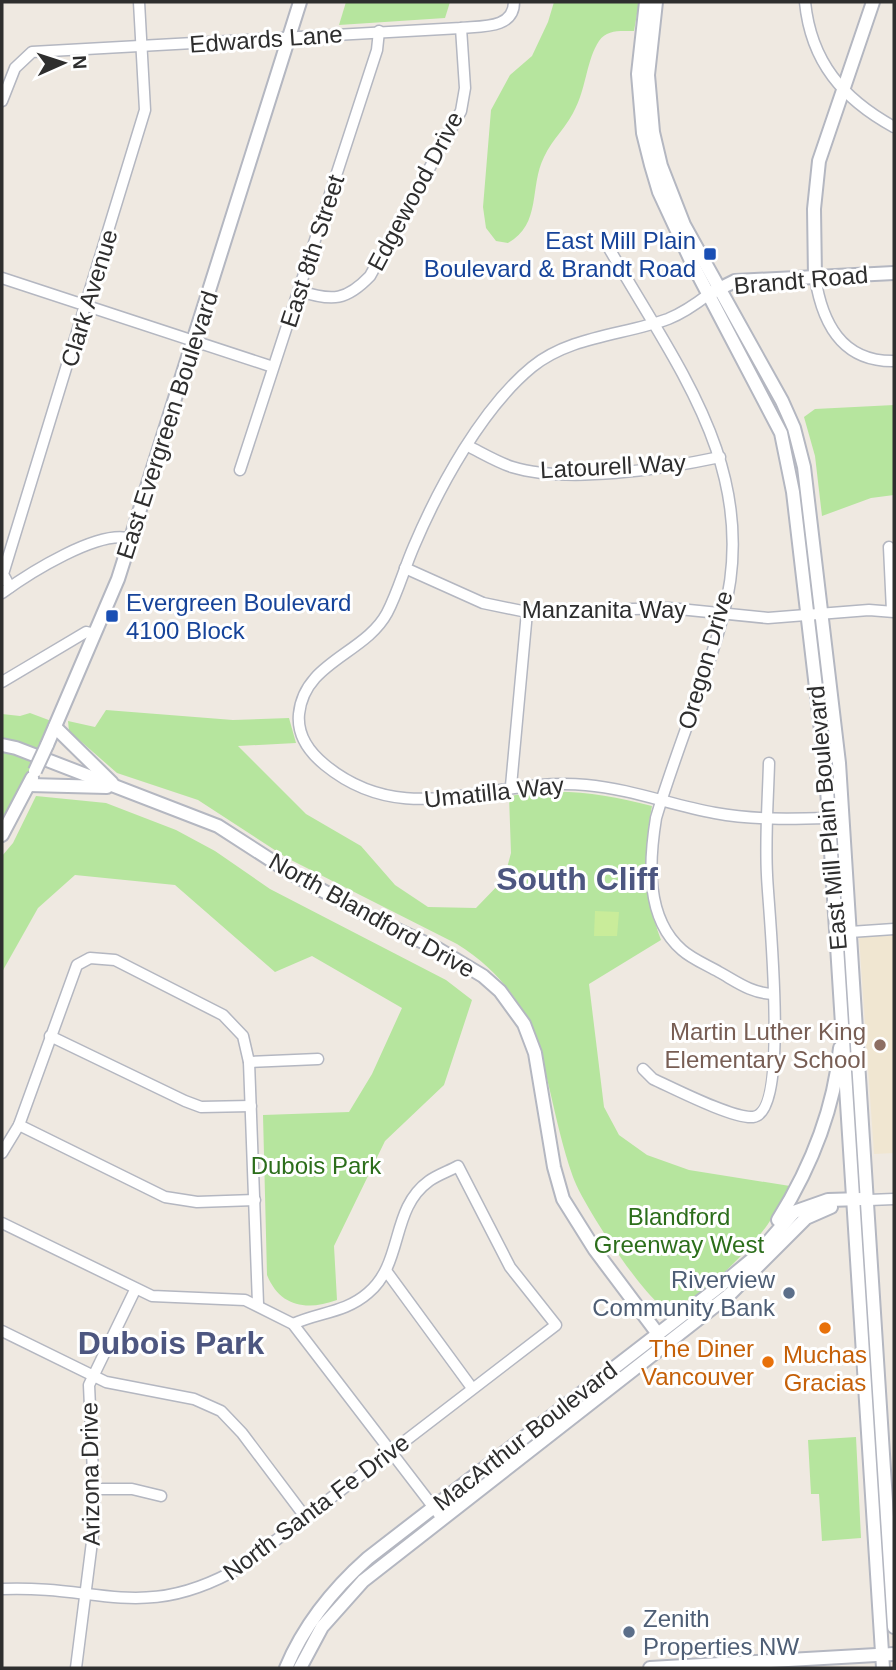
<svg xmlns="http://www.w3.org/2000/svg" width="896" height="1670" viewBox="0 0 896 1670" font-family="Arial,sans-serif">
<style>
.education{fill:#f0e6d1}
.green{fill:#b6e59e}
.pitch{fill:#c9ec9a}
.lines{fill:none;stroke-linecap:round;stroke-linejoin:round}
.minor-casing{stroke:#b4b7c1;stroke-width:13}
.tertiary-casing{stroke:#b4b7c1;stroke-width:16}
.secondary-casing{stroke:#b4b7c1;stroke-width:16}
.minor{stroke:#fff;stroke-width:10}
.tertiary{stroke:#fff;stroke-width:12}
.secondary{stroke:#fff;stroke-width:12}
.tertiary-bridge-casing{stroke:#b4b7c1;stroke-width:16;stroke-linecap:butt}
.tertiary-bridge{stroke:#fff;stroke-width:12}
.transit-dot{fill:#1a4fb4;stroke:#fff;stroke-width:2.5}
.education-dot{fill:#8d6e63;stroke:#fff;stroke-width:2.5}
.service-dot{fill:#5c6f8a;stroke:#fff;stroke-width:2.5}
.food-dot{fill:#e8710a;stroke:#fff;stroke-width:2.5}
.labels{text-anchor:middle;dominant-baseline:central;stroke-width:6;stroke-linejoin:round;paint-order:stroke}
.street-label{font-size:24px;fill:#2e2e2e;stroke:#fff}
.transit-label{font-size:24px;fill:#164399;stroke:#fff;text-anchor:end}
.education-label{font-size:24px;fill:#785e54;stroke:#fff;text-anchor:end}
.park-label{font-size:24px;fill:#2c6e1b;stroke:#fff}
.service-label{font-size:24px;fill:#4e5e75;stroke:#fff;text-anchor:end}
.food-label{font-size:24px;fill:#c56008;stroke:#fff;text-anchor:end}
.district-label{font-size:32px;font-weight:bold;fill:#4d5680;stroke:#fff}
</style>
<rect width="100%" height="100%" fill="#efe9e1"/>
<polygon class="education" points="894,935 894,1153 874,1154 859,937"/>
<g class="green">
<polygon points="346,2 450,2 445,18 339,25"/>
<path d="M 554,2 L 639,2 L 634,31 C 621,31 607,29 599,41 C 587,59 586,87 576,107 C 568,126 552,139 544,157 C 529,187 542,224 508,243 L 496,241 L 486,228 L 483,207 L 491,110 L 510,75 L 532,56 L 548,22 Z"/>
<polygon points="894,405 894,495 871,498 822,516 815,456 804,417 815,409"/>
<path d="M 106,710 L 233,720 L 289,718 L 296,743 L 238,746 L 306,814 L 361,846 L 395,885 L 428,907 L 476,908 L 504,879 L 511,853 L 509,796 C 559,787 603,793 652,806 C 643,852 644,895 661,940 L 589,984 L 604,1107 L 619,1135 L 647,1155 L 689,1170 L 790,1186 C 783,1199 776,1212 768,1224 C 753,1246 687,1318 660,1305 C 637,1286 583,1205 573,1177 C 540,1083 552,1004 457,944 L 287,858 L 198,800 L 117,773 L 69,731 L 68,721 L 95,727 Z"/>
<polygon points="30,713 54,722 40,751 2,742 2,714 20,716"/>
<polygon points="2,751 38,758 2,825"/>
<path d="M 36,796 L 106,803 L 176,830 L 215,851 L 270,889 L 446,980 L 472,1000 L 444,1085 L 385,1141 L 334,1246 L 337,1300 C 307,1311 280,1307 267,1275 L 263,1115 L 349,1112 L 372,1074 L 402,1008 L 312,956 L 275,972 L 175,885 L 75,875 L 38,908 L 2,972 L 2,856 L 13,843 Z"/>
<polygon points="856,1437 861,1538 822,1541 819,1494 811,1494 808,1440"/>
</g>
<polygon class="pitch" points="595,911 619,912 617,936 594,936"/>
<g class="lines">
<g class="minor-casing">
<g id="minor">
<path d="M 805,2 C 811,62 843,99 894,127"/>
<path d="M 2,101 L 15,68 L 32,52 L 461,28 C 481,26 514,29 514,2"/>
<path d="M 606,243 C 673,362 763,469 723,616 C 705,684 676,750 656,818 C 649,861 645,918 682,950 C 692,959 707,965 719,972 C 737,982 751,993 773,994"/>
<path d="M 815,277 C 822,322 841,362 894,361"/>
<polyline points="2,278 273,367"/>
<path d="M 300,291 C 333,302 347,300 370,276 L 461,111 L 465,88 L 461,28"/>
<path d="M 709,294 C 696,304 683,313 668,319 C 624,335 570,336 532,367 C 482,408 439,487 414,546 C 404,569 398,592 387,613 C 365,654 304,662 299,714 C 297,735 309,752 325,765 C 408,833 491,776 586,785 C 631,789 671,805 715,813 C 753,820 791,819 829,818"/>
<path d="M 468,446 C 482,453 497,462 512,467 C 567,484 664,469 720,457"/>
<polyline points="240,470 377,50 379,31"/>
<polyline points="889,547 892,611"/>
<polyline points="405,568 483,603 527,612 669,608 768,618 869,610 894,612"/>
<polyline points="10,587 3,574 145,110 139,2"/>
<path d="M 2,593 C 28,574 100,528 131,539"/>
<polyline points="2,682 86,632 95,634"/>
<polyline points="511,786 527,612"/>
<polyline points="850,932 894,929"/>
<polyline points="50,1036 185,1101 201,1107 251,1106"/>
<polyline points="249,1062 318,1059"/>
<path d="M 643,1069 L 653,1079 C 673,1088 733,1119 753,1117 C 791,1113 768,907 767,875 C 765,837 768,800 769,763"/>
<polyline points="19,1125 165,1197 197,1202 255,1200"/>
<polyline points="2,1153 19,1125 77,965 90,958 115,960 223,1015 243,1036 249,1062 258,1304"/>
<polyline points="869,1200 894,1199"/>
<polyline points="2,1223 152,1296 245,1300 293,1324 441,1517"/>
<polyline points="387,1272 472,1388"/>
<polyline points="2,1331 106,1382 194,1399 221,1411 242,1433 306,1518"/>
<polyline points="94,1489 132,1489 161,1496"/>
<path d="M 2,1589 C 100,1585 144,1623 241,1567 L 556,1325 L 510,1267 L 458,1166 C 449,1171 437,1175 429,1181 C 390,1209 404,1263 368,1293 C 345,1313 319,1312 293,1324"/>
<polyline points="76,1668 95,1518 89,1385 135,1290"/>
</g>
</g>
<g class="tertiary-casing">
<g id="tertiary">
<polyline points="815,277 814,209 819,161 873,2"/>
<polyline points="713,292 735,281 894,273"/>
<polyline points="55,727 112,783"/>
<polyline points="2,745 16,748 218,826 294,875 378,921 438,949 483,976 500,991 524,1024 535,1053 554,1167 563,1199 595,1250 658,1334"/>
<polyline points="47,745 118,579 300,2"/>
<polyline points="29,785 107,787"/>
<polyline points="2,835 32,778"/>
<path d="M 778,1220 C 811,1167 834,1110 840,1048"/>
<path d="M 286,1668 C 304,1625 333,1589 368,1558 L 720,1286 L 755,1257 L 794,1212 L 828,1200 L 862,1199"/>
<polyline points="300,1668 322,1627 363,1581 729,1295 806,1218 831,1207"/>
<polyline points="650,1668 894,1654"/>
</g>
</g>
<g class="secondary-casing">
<g id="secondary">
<polyline points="646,2 638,74 643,133 651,165 659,192 692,263 781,433 793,492 826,773 883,1668"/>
<polyline points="656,2 648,75 653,132 661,166 684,225 782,401 794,428 804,467 839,763 894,1627"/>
</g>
</g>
<use href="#minor" class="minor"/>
<use href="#tertiary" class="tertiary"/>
<use href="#secondary" class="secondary"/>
<g class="tertiary-bridge-casing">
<polyline id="tertiary-bridge" points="35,771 47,745"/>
</g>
<use href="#tertiary-bridge" class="tertiary-bridge"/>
</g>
<g class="transit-dot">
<rect x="703" y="247" width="14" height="14" rx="3.5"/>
<rect x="105" y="609" width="14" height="14" rx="3.5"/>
</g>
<circle class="education-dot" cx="880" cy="1045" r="7"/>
<g class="service-dot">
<circle cx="789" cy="1293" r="7"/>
<circle cx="629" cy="1632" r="7"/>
</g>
<g class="food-dot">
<circle cx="825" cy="1328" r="7"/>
<circle cx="768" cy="1362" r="7"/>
</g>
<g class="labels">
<g class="street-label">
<text transform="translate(266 39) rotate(-4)">Edwards Lane</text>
<text transform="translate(415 191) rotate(-62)">Edgewood Drive</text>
<text transform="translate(312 251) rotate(-72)">East 8th Street</text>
<text transform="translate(801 280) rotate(-5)">Brandt Road</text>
<text transform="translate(89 298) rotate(-73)">Clark Avenue</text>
<text transform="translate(167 425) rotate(-72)">East Evergreen Boulevard</text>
<text transform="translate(613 466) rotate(-3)">Latourell Way</text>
<text x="604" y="609">Manzanita Way</text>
<text transform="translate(705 660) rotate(-74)">Oregon Drive</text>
<text transform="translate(494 792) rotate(-6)">Umatilla Way</text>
<text transform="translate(827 818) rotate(-95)">East Mill Plain Boulevard</text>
<text transform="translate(372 915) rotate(29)">North Blandford Drive</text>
<text transform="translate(525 1436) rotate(-38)">MacArthur Boulevard</text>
<text transform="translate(90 1474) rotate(-91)">Arizona Drive</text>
<text transform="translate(316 1507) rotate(-37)">North Santa Fe Drive</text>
</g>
<g class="transit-label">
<text x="696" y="240">East Mill Plain<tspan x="696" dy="28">Boulevard &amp; Brandt Road</tspan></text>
<text x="126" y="602" text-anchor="start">Evergreen Boulevard<tspan x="126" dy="28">4100 Block</tspan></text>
</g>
<g class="education-label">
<text x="866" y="1031">Martin Luther King<tspan x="866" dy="28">Elementary School</tspan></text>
</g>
<g class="park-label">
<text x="316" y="1165">Dubois Park</text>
<text x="679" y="1216">Blandford<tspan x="679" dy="28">Greenway West</tspan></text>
</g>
<g class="service-label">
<text x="775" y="1279">Riverview<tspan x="775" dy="28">Community Bank</tspan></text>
<text x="643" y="1618" text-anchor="start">Zenith<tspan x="643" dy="28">Properties NW</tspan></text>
</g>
<g class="food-label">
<text x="754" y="1348">The Diner<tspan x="754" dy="28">Vancouver</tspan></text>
<text x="825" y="1354" text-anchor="middle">Muchas<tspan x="825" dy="28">Gracias</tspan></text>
</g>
<g class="district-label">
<text x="577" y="879">South Cliff</text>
<text x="171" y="1343">Dubois Park</text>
</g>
</g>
<rect width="896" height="1670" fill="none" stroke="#2e2e2e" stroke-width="7"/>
<g transform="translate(63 63) rotate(87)" stroke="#ffffff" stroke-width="5" paint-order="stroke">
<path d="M0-5L12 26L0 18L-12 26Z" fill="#2e2e2e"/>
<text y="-10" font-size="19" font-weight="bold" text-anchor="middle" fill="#2e2e2e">N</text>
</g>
</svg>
